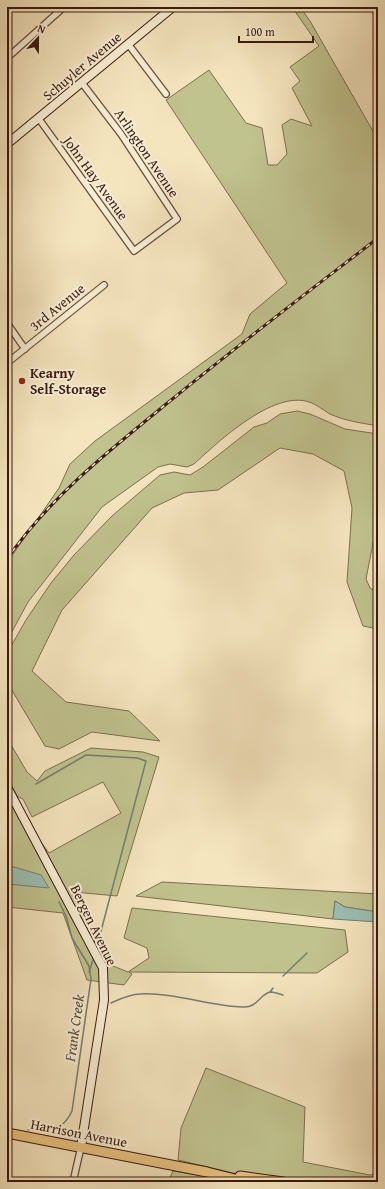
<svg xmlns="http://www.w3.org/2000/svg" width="385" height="1189" viewBox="0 0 385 1189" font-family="'Gentium Book Plus',serif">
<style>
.green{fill:#c1c38f;stroke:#7d6e4f}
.water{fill:#9cbfb4;stroke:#747d72}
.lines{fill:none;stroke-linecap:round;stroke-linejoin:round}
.stream{stroke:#747d72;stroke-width:1.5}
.street-casing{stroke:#684d3b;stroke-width:8}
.secondary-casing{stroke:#391a0f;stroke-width:10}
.primary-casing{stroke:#391a0f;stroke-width:11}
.highway-casing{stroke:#391a0f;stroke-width:13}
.street{stroke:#f8eed5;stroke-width:5.5}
.secondary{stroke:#f8eed5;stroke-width:8}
.primary{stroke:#eac280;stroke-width:9}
.highway{stroke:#eac280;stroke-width:11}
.rail-casing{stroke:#391a0f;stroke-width:3}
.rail{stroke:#f8eed5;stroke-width:1.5;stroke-dasharray:4.5;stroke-linecap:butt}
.poi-dot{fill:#8f2418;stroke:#f8eed5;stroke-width:1.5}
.labels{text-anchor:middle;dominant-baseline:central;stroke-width:4;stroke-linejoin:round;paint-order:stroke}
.street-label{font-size:14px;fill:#391a0f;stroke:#f8eed5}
.poi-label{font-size:14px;font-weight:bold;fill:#391a0f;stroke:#f8eed5;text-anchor:start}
.water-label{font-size:15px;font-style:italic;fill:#574c41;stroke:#f8eed5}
</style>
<rect width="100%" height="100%" fill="#f5e5bf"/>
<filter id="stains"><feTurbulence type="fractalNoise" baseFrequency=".005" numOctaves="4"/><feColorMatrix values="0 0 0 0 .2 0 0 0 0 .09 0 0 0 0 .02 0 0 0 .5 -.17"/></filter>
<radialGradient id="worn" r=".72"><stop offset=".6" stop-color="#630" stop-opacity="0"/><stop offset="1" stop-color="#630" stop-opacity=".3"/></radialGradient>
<g class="green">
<path d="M 292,7 L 300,7 L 310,21 L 378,140 L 378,426 C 362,423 345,421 330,414 C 323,410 316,404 309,402 C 273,390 218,442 194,464 L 187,467 L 170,464 L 158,467 L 102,507 L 28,602 L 7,641 L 7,563 L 59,488 L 70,464 L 95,441 L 242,334 L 250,314 L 287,283 L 166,100 L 209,70 L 246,123 L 262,128 L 268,165 L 277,165 L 287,154 L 282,125 L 291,119 L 312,126 L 292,88 L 300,81 L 290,67 L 319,46 Z"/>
<polygon points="297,411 310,414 345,429 378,434 378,518 366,579 370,588 378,593 378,629 363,626 347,582 352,508 344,471 313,454 280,448 218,490 184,493 152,508 62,610 32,671 66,702 129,711 160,741 92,732 59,749 45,746 7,682 7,659 10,648 26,620 51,583 74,555 112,516 160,475 174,472 190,475 203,467 254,427 267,423 280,414"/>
<polygon points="7,738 27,772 37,781 45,771 91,748 143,752 159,757 117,896 74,892 103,962 128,972 149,958 147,948 124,938 132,908 345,930 348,952 317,973 129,972 132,974 124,985 87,980 63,913 7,907 7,796 49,853 121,813 103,782 32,817 23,799 18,797 7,778"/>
<polygon points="162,882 378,894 378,912 345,907 335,901 333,919 136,896"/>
<polygon points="206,1068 305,1107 303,1162 370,1175 378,1174 378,1182 283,1182 246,1176 178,1160 181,1128"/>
<polygon points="173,1171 247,1182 168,1182"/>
</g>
<g class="water">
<polygon points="7,865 41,875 49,888 7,884"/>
<polygon points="335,901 345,907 378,912 378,922 333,919"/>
</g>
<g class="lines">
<g class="stream">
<polyline points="36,784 86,755 137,758 146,761 96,950"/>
<polyline points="89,972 94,957"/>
<polyline points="283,976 307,953"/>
<polyline points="270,992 273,988"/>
<path d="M 111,1003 C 120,999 130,994 140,994 C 174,992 209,1006 243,1007 C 258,1008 260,993 271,992 C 275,992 279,994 283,995"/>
<path d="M 28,1130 C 50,1120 60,1137 72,1111 L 91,979 L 89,966 L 72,938 L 66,916 L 59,902"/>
</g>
<g class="street-casing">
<g id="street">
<polyline points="373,7 378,15"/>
<polyline points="128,44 166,94"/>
<polyline points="7,58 64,7"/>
<polyline points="39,119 134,251 177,219 121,134 82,83"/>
<polyline points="7,323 25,349"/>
<polyline points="7,363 104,285"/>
<polyline points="73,1182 81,1147"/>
</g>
</g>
<g class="secondary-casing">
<g id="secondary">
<polyline points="7,144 173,7"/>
<polyline points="7,787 103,968 104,1000 81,1147"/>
</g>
</g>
<g class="primary-casing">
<g id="primary">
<polyline points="7,1133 207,1172 247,1182"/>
<polyline points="240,1176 283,1182"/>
</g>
</g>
<g class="highway-casing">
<polyline id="highway" points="246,1182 247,1182"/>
</g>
<use href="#street" class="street"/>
<use href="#secondary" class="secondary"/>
<use href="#primary" class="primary"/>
<use href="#highway" class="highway"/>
<g class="rail-casing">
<path id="rail" d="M 7,559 C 51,496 111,449 170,401 C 238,345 308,292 378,238"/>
</g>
<use href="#rail" class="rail"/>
</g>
<circle class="poi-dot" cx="22" cy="381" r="4"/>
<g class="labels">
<g class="street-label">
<text transform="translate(82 66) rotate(-40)">Schuyler Avenue</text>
<text transform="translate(147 153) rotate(56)">Arlington Avenue</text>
<text transform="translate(96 178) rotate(54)">John Hay Avenue</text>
<text transform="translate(57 307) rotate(-39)">3rd Avenue</text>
<text transform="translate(94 925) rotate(64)">Bergen Avenue</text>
<text transform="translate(79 1133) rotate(11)">Harrison Avenue</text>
</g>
<g class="poi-label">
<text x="30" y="373">Kearny<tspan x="30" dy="16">Self-Storage</tspan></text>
</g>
<g class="water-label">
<text transform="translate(74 1028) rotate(-82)">Frank Creek</text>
</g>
</g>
<rect width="385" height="1189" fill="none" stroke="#f5e5bf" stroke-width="24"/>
<rect x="8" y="8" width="369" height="1173" fill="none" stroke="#391a0f" stroke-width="2"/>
<rect x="12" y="12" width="361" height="1165" fill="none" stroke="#391a0f"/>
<g transform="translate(38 38) rotate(22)" stroke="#f8eed5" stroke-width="3" paint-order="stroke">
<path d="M0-3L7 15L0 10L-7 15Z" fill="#391a0f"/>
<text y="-6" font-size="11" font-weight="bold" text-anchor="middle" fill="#391a0f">N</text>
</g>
<path d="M239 36v6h74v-6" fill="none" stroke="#391a0f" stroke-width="2"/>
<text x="245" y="36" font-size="12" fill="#391a0f" stroke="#f8eed5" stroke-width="3" paint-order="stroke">100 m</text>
<rect width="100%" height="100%" filter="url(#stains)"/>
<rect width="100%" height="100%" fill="url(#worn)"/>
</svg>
